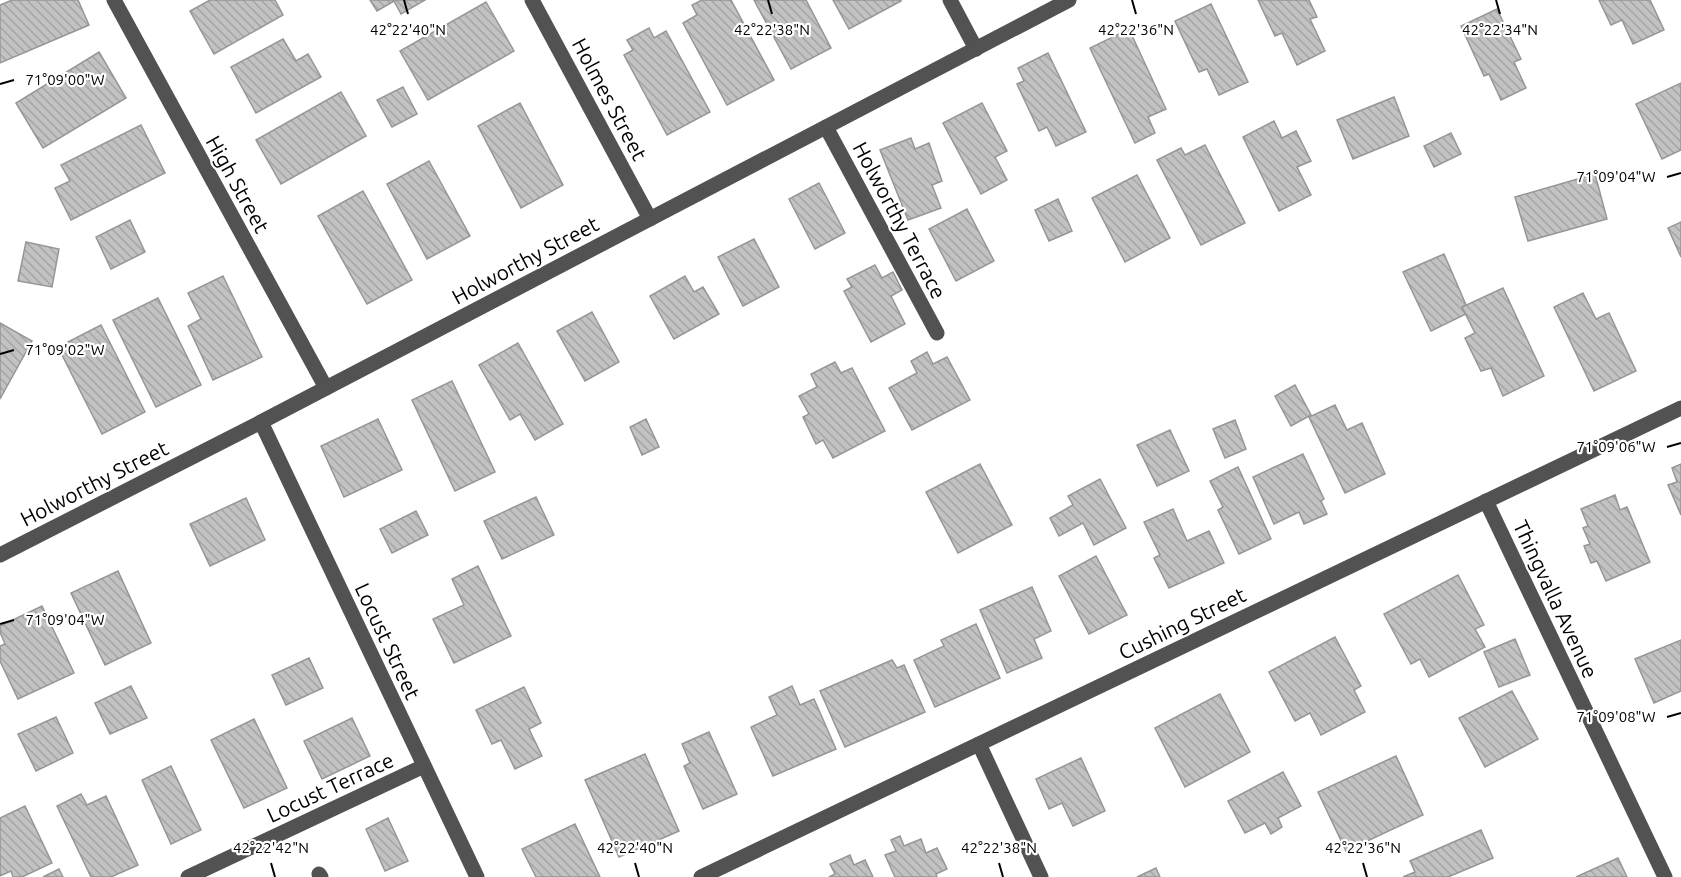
<svg xmlns="http://www.w3.org/2000/svg" width="1681" height="877" viewBox="0 0 1681 877" font-family="Ubuntu,sans-serif">
<style>
.building{fill:url(#building-back-hatch);stroke:#969696;stroke-width:1.5}
.lines{fill:none;stroke-linecap:round;stroke-linejoin:round}
.minor{stroke:#525252;stroke-width:15}
.ticks{fill:none;stroke:#000;stroke-width:2}
.labels{text-anchor:middle;dominant-baseline:central;stroke-width:4.5;stroke-linejoin:round;paint-order:stroke}
.street-label{font-size:21px;fill:#000;stroke:#fff}
.ticks-label{font-size:15px;text-anchor:middle;fill:#000;stroke:#fff;stroke-width:4.5;stroke-linejoin:round;paint-order:stroke}
</style>
<defs>
<pattern id="building-back-hatch" width="6" height="6" patternUnits="userSpaceOnUse" patternTransform="scale(1.5)"><rect width="6" height="6" fill="#c2c2c2"/><path d="M-1 5l2 2M0 0l6 6M5-1l2 2" fill="none" stroke="#a5a5a5"/></pattern>
</defs>
<rect width="100%" height="100%" fill="#fff"/>
<g class="building">
<polygon points="12,0 78,0 89,25 0,63 0,5"/>
<polygon points="210,0 275,0 283,15 214,54 190,11"/>
<polygon points="370,0 425,0 401,14 394,1 377,11"/>
<polygon points="702,0 731,0 774,80 727,105 683,23 697,15 692,5"/>
<polygon points="754,0 806,0 831,48 791,69"/>
<polygon points="833,0 901,0 901,1 849,29"/>
<polygon points="1258,0 1309,0 1317,17 1310,19 1325,51 1297,65 1282,33 1275,36"/>
<polygon points="1599,0 1650,0 1664,30 1633,44 1622,20 1611,25"/>
<polygon points="486,2 514,51 428,100 400,51"/>
<polygon points="1211,4 1248,82 1219,95 1207,69 1199,72 1175,21"/>
<polygon points="1497,9 1521,59 1514,62 1526,88 1501,100 1489,74 1484,76 1461,26"/>
<polygon points="649,28 654,38 666,31 710,112 667,135 624,55 633,50 627,40"/>
<polygon points="1129,29 1166,109 1148,117 1155,133 1135,143 1090,48"/>
<polygon points="283,39 296,61 308,54 321,77 256,113 231,67"/>
<polygon points="99,52 126,98 43,148 16,103"/>
<polygon points="1048,53 1086,132 1056,146 1047,127 1039,131 1017,84 1024,81 1018,68"/>
<polygon points="1681,83 1681,150 1662,159 1636,104"/>
<polygon points="403,87 417,114 392,127 377,100"/>
<polygon points="341,92 366,136 281,184 256,140"/>
<polygon points="1394,97 1409,136 1353,159 1337,120"/>
<polygon points="520,103 563,185 521,208 478,126"/>
<polygon points="982,103 1007,151 995,157 1007,180 981,194 943,123"/>
<polygon points="1274,121 1282,138 1296,131 1311,161 1297,167 1311,195 1279,211 1243,137"/>
<polygon points="141,125 165,173 71,220 55,188 70,181 61,165"/>
<polygon points="1451,133 1461,154 1434,167 1424,146"/>
<polygon points="911,138 915,149 929,143 942,181 932,185 941,208 908,220 880,150"/>
<polygon points="1205,145 1245,223 1201,245 1157,160 1181,148 1185,155"/>
<polygon points="429,161 470,236 427,259 387,184"/>
<polygon points="1595,174 1607,219 1528,241 1515,197"/>
<polygon points="1137,175 1170,238 1125,262 1092,198"/>
<polygon points="819,183 845,233 815,249 789,199"/>
<polygon points="363,191 412,280 367,304 318,216"/>
<polygon points="1058,199 1072,231 1049,241 1035,210"/>
<polygon points="967,209 994,261 956,281 929,229"/>
<polygon points="130,220 145,252 111,269 96,237"/>
<polygon points="1681,222 1681,257 1668,228"/>
<polygon points="754,239 779,287 743,306 718,257"/>
<polygon points="26,242 59,249 52,287 18,281"/>
<polygon points="1444,254 1466,305 1462,307 1466,314 1431,331 1403,272"/>
<polygon points="875,265 882,278 893,272 902,290 891,296 905,324 871,342 844,291 852,287 847,279"/>
<polygon points="223,276 262,357 213,380 188,326 201,319 188,293"/>
<polygon points="685,276 694,292 703,287 719,314 674,339 650,296"/>
<polygon points="1503,288 1544,376 1503,396 1491,368 1481,371 1465,338 1475,333 1462,307"/>
<polygon points="1583,293 1596,319 1609,313 1636,371 1594,391 1554,307"/>
<polygon points="158,298 201,385 156,407 113,320"/>
<polygon points="592,312 619,362 585,381 557,331"/>
<polygon points="0,323 32,341 0,399"/>
<polygon points="101,325 145,412 102,434 58,347"/>
<polygon points="518,343 563,424 535,440 520,414 510,420 479,365"/>
<polygon points="927,352 933,364 947,357 970,400 912,430 889,388 917,373 911,361"/>
<polygon points="835,362 841,373 852,368 885,431 833,458 823,440 816,444 803,417 809,414 799,396 817,387 811,374"/>
<polygon points="452,381 495,472 455,491 412,400"/>
<polygon points="1295,385 1311,415 1291,426 1275,396"/>
<polygon points="1335,405 1347,430 1362,423 1385,474 1345,493 1309,417"/>
<polygon points="378,419 402,470 344,497 321,446"/>
<polygon points="646,419 659,447 642,455 630,427"/>
<polygon points="1235,420 1246,449 1225,458 1213,429"/>
<polygon points="1170,430 1189,471 1157,486 1137,445"/>
<polygon points="1303,454 1324,499 1321,501 1327,514 1304,524 1299,512 1274,524 1253,477"/>
<polygon points="980,464 1012,525 958,553 926,492"/>
<polygon points="1681,464 1681,515 1668,485 1677,482 1672,468"/>
<polygon points="1238,467 1271,539 1239,554 1218,510 1223,507 1210,481"/>
<polygon points="1100,479 1126,528 1094,545 1083,523 1059,536 1050,518 1073,505 1068,496"/>
<polygon points="1615,495 1620,510 1627,507 1650,562 1606,581 1597,561 1591,563 1584,546 1590,544 1583,528 1588,526 1581,509"/>
<polygon points="536,497 554,535 502,559 484,521"/>
<polygon points="246,498 265,540 210,566 190,524"/>
<polygon points="1173,509 1187,541 1209,531 1224,563 1169,588 1154,558 1160,555 1144,522"/>
<polygon points="416,511 428,535 392,553 380,529"/>
<polygon points="1096,556 1127,615 1089,634 1059,576"/>
<polygon points="478,566 511,636 454,663 433,619 464,605 452,579"/>
<polygon points="118,571 151,643 105,665 71,593"/>
<polygon points="1458,575 1484,625 1475,629 1485,647 1429,677 1420,659 1411,664 1384,614"/>
<polygon points="1032,587 1051,631 1034,639 1042,658 1007,673 980,610"/>
<polygon points="42,606 74,673 18,699 0,661 0,646 5,644 0,632 0,626"/>
<polygon points="976,624 1000,678 935,707 914,660 944,646 941,640"/>
<polygon points="1335,637 1361,686 1354,690 1365,712 1321,735 1310,713 1295,721 1269,672"/>
<polygon points="1515,639 1530,675 1499,687 1484,652"/>
<polygon points="1681,640 1681,691 1654,703 1635,659"/>
<polygon points="309,658 323,688 286,705 272,675"/>
<polygon points="892,660 897,668 904,665 925,712 845,747 820,691"/>
<polygon points="131,686 147,718 110,734 95,703"/>
<polygon points="792,686 800,705 814,699 836,749 773,776 751,727 777,715 769,697"/>
<polygon points="524,687 541,723 529,729 542,756 515,769 501,740 492,744 476,710"/>
<polygon points="1512,691 1538,739 1485,767 1459,718"/>
<polygon points="1220,694 1250,752 1185,787 1155,728"/>
<polygon points="56,717 73,753 36,771 18,734"/>
<polygon points="352,718 370,756 322,779 304,741"/>
<polygon points="254,719 287,788 244,808 211,740"/>
<polygon points="709,732 737,794 703,809 684,766 690,763 682,744"/>
<polygon points="645,754 679,831 619,857 585,780"/>
<polygon points="1396,756 1423,815 1346,851 1318,792"/>
<polygon points="1081,758 1105,811 1073,826 1062,803 1049,809 1036,779"/>
<polygon points="171,766 201,830 171,844 142,780"/>
<polygon points="1283,772 1301,806 1278,818 1282,827 1271,834 1265,823 1245,833 1228,801"/>
<polygon points="81,794 87,805 106,796 138,865 111,877 91,877 57,806"/>
<polygon points="25,806 52,863 22,877 13,877 11,871 0,876 0,818"/>
<polygon points="388,818 408,861 385,871 366,829"/>
<polygon points="575,824 600,877 536,877 522,849"/>
<polygon points="1481,830 1493,858 1448,877 1403,877 1415,872 1410,861"/>
<polygon points="900,836 904,846 921,839 926,853 937,848 947,869 936,874 937,877 895,877 885,855 896,851 891,840"/>
<polygon points="850,855 854,865 865,860 873,877 829,877 835,874 830,864"/>
<polygon points="1618,858 1627,877 1576,877"/>
<polygon points="1156,868 1160,877 1137,877"/>
<polygon points="59,869 63,877 43,877"/>
</g>
<g class="lines">
<g class="minor">
<polyline points="114,0 326,388"/>
<polyline points="532,0 650,219"/>
<polyline points="950,0 976,49"/>
<polyline points="826,127 937,333"/>
<polyline points="261,422 477,877"/>
<polyline points="1486,501 1665,877"/>
<polyline points="0,555 261,422 1069,0"/>
<polyline points="979,744 1041,877"/>
<polyline points="319,874 321,877"/>
<polyline points="188,877 424,766"/>
<polyline points="701,877 1681,408"/>
</g>
</g>
<path class="ticks" d="M 404,0 L 408,14M 768,0 L 772,14M 1132,0 L 1136,14M 1496,0 L 1500,14M 0,84 L 14,80M 1667,177 L 1681,173M 0,354 L 14,350M 1667,447 L 1681,443M 0,624 L 14,620M 1667,717 L 1681,713M 271,863 L 275,877M 635,863 L 639,877M 999,863 L 1003,877M 1363,863 L 1367,877"/>
<g class="labels">
<g class="street-label">
<text transform="translate(610 99) rotate(62)">Holmes Street</text>
<text transform="translate(238 184) rotate(61)">High Street</text>
<text transform="translate(900 220) rotate(62)">Holworthy Terrace</text>
<text transform="translate(525 260) rotate(-28)">Holworthy Street</text>
<text transform="translate(94 483) rotate(-27)">Holworthy Street</text>
<text transform="translate(1556 599) rotate(65)">Thingvalla Avenue</text>
<text transform="translate(1182 623) rotate(-26)">Cushing Street</text>
<text transform="translate(388 641) rotate(65)">Locust Street</text>
<text transform="translate(330 787) rotate(-25)">Locust Terrace</text>
</g>
</g>
<g class="ticks-label">
<text x="1500" y="35">42°22'34"N</text>
<text x="408" y="35">42°22'40"N</text>
<text x="772" y="35">42°22'38"N</text>
<text x="1136" y="35">42°22'36"N</text>
<text x="65" y="85">71°09'00"W</text>
<text x="1616" y="182">71°09'04"W</text>
<text x="65" y="355">71°09'02"W</text>
<text x="1616" y="452">71°09'06"W</text>
<text x="65" y="625">71°09'04"W</text>
<text x="1616" y="722">71°09'08"W</text>
<text x="271" y="853">42°22'42"N</text>
<text x="635" y="853">42°22'40"N</text>
<text x="999" y="853">42°22'38"N</text>
<text x="1363" y="853">42°22'36"N</text>
</g>
</svg>
